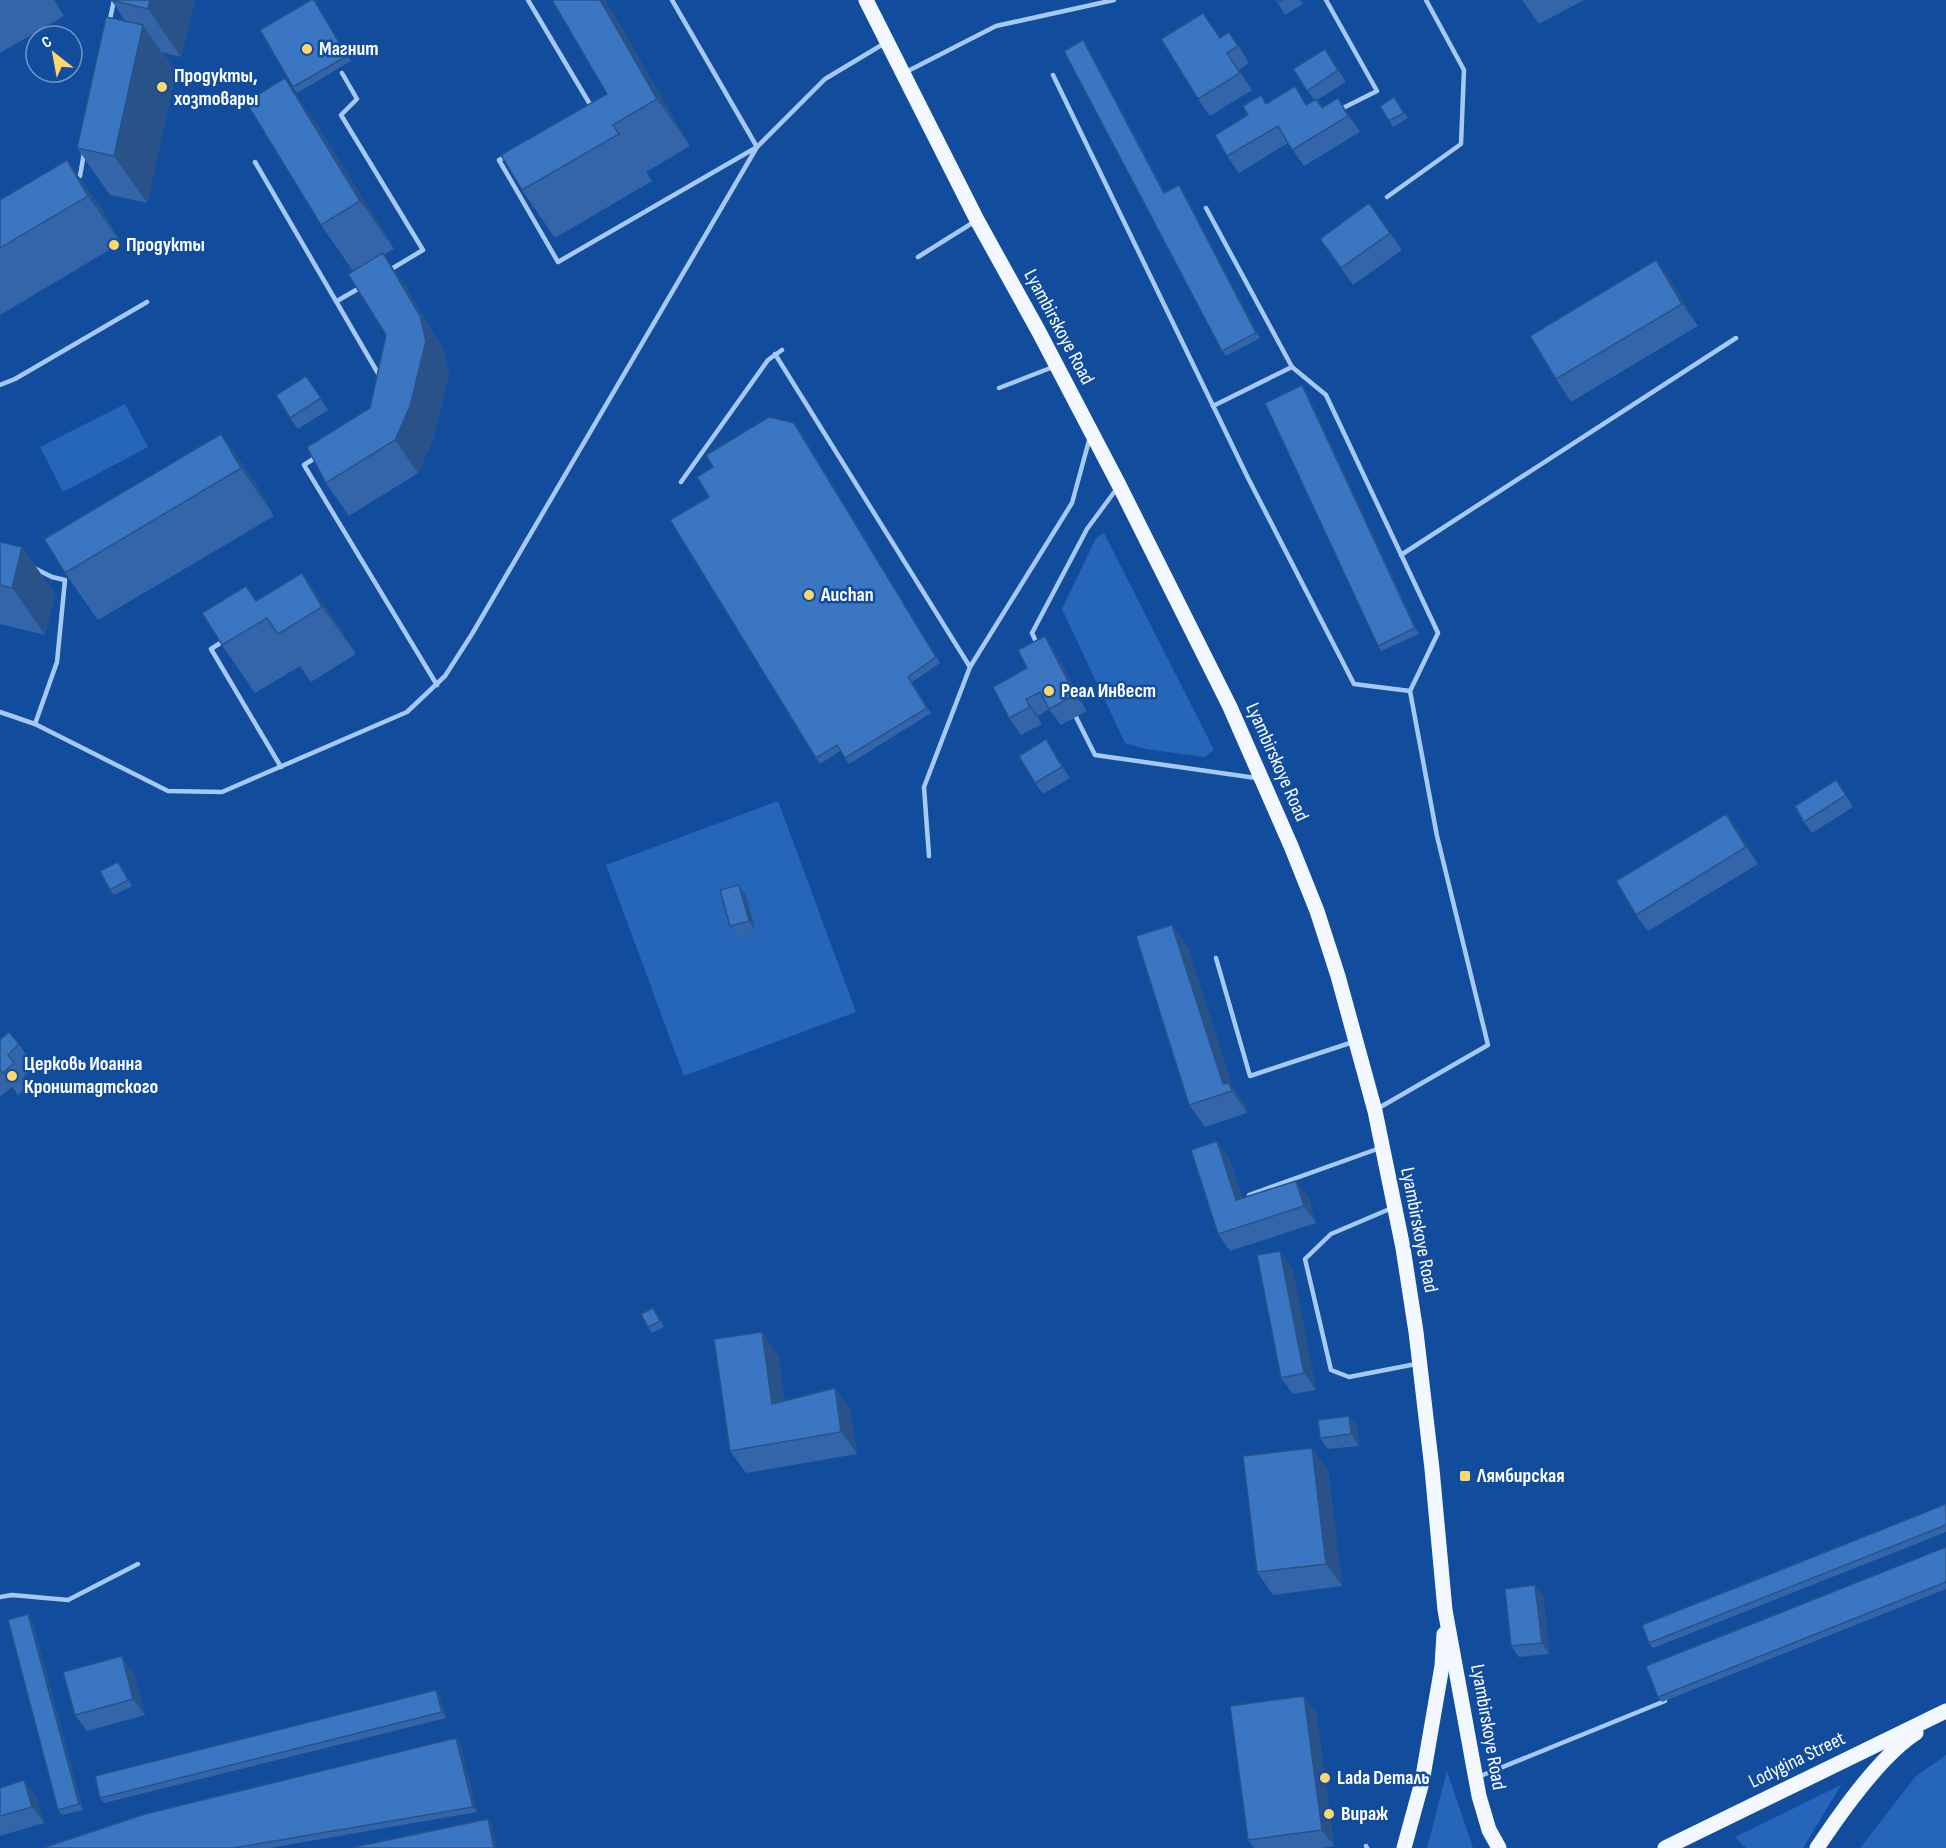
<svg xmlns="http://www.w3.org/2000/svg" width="1946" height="1848" viewBox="0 0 1946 1848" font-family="'Sofia Sans Condensed',sans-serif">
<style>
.green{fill:#2566ba}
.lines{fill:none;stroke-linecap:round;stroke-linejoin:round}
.lane{stroke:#a6c9f4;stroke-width:4.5}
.primary{stroke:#f3f8ff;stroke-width:15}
.wall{fill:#3365a8}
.shaded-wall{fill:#295388}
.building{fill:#3b76c3;stroke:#295388;stroke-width:1.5}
.poi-dot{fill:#ffd669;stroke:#124c9c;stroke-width:2}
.labels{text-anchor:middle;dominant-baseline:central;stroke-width:5;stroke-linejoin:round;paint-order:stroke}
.poi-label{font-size:20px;font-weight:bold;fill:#fff;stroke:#124c9c;text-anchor:start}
.street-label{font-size:20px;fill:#fff;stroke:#124c9c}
</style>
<rect width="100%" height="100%" fill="#124c9c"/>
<g class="green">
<polygon points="125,404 148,447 63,492 40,447"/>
<polygon points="1104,533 1214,750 1205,757 1145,749 1125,743 1062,609 1096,538"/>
<polygon points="778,801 856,1012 684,1076 606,865"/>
<polygon points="1946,1755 1946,1848 1860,1848 1916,1776"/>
<polygon points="1447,1771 1473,1848 1427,1848"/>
<polygon points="1841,1785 1803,1848 1746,1848 1735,1837"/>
</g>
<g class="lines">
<g class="lane">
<polyline points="528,0 591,106 589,108"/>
<polyline points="1326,0 1377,91 1339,110"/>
<polyline points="109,24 114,0"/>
<polyline points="906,72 996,26 1114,0"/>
<polyline points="342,73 357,99 341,115 423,250 388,271"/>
<polyline points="1053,75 1248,478 1354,684 1410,691"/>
<polyline points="507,156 499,160 558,262 757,147 672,0"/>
<polyline points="255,162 379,375"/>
<polyline points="74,180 80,176 84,153"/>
<polyline points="1387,197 1461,144 1464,70 1426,0"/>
<polyline points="1206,208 1292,367 1326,395 1438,633 1410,691 1437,836 1488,1045 1377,1109"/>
<polyline points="918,257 974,222"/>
<polyline points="337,301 363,286"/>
<polyline points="775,354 970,667"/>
<polyline points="0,385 15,379 147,302"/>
<polyline points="999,388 1053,367"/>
<polyline points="1213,406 1292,367"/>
<polyline points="318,456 304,465 437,685"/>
<polyline points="681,482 768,360 782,350"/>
<polyline points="1401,555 1736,338"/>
<polyline points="34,568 52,577 65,580 57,662 35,724 168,791 222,792 407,712 445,676 472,634 757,147 825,79 885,43"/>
<polyline points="225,640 211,649 281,767"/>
<polyline points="1038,646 1032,633 1087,529 1118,487"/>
<polyline points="0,712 35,724"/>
<polyline points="1075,715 1095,755 1256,778"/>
<polyline points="929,856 924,787 970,667 1072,503 1090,437"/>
<polyline points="1216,958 1250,1076 1353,1042"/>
<polyline points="1249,1195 1380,1148"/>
<polyline points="1392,1208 1331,1234 1305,1259 1331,1370 1349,1377 1416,1364"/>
<polyline points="0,1597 12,1595 68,1600 138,1564"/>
<polyline points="1478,1777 1665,1701"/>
<polyline points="1366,1846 1367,1848"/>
</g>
<g class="primary">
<polyline points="866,0 977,220 1039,332 1119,485 1230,707 1291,846 1317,911 1338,976 1375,1111 1403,1248 1416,1332 1432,1469 1445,1610 1479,1796 1489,1830 1499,1848"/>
<polyline points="1404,1848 1422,1782 1442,1666 1444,1634"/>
<polyline points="1665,1848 1946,1711"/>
<path d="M 1817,1848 C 1841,1812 1880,1756 1916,1733"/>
</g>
</g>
<g class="wall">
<polygon points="0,0 55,0 64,16 0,53"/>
<polygon points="111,0 195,0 181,57 162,52 176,73 147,203 110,195 77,148 126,22"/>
<polygon points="314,0 351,61 297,93 293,87"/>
<polygon points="605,0 690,146 646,172 652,181 555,238 522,190 607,94"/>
<polygon points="1276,0 1300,0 1303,4 1285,15"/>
<polygon points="1522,0 1584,0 1539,24"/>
<polygon points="1203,13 1220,38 1229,32 1241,49 1249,63 1239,70 1252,90 1210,116 1198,99"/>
<polygon points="1087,46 1165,193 1183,191 1260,338 1226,356 1222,351"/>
<polygon points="1325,49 1346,82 1317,100 1323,108 1349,115 1360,132 1304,166 1288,143 1239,173 1227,156 1266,104 1307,104 1314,100 1293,69"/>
<polygon points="1394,97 1408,118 1393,127 1380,106"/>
<polygon points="318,126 394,249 383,255 405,286 443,349 449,374 433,439 418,473 349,516 326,483 370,408 386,335 353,271 321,225"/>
<polygon points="67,160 101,208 121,243 0,315 0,200"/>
<polygon points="1369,203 1402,250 1353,285 1320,239"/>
<polygon points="1672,282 1698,326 1571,402 1556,379"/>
<polygon points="306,376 328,410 298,429 290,418"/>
<polygon points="1306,391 1419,634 1381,651 1378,646"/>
<polygon points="798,428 940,663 912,682 931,713 849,764 840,751 820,764 816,758 709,497"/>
<polygon points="221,434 254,481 274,516 98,620 65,573"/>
<polygon points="0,542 22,547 55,594 45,635 0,624"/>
<polygon points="302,573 335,621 356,654 311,682 300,666 255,693 222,645"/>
<polygon points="1056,653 1087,711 1061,725 1049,709 1038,716 1042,724 1021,735 1009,718"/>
<polygon points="1053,750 1070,778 1043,794 1035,783"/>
<polygon points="1836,780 1853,807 1812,833 1804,822"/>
<polygon points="1738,830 1758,864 1648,931 1636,915"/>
<polygon points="122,867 132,886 114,895 110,890"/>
<polygon points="739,885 746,896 756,932 738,937 730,926"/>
<polygon points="1172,925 1188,947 1232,1086 1245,1105 1247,1113 1205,1127 1189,1105"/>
<polygon points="0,1040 19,1044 35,1067 24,1076 30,1085 18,1095 12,1087 0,1097"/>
<polygon points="1229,1158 1242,1198 1308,1197 1316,1223 1230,1251 1218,1234"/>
<polygon points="1292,1268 1316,1390 1293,1394 1281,1378"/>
<polygon points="657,1314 664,1327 652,1333 648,1327"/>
<polygon points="778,1355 784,1401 835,1388 850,1411 857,1454 746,1473 730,1451"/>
<polygon points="1349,1416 1357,1427 1359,1446 1328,1449 1320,1438"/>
<polygon points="1328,1470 1342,1586 1273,1595 1257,1572"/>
<polygon points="1946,1504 1946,1532 1653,1648 1649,1643"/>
<polygon points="1946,1547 1946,1589 1662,1702 1658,1697"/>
<polygon points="1535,1585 1543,1596 1549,1654 1519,1657 1511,1646"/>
<polygon points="28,1614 32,1620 83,1810 62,1815 58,1810"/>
<polygon points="134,1673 145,1715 87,1731 75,1715"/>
<polygon points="440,1696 446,1718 104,1803 100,1798"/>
<polygon points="1316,1713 1334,1846 1323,1848 1254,1848 1248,1840"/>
<polygon points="460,1744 477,1812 270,1848 43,1848"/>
<polygon points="0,1788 36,1797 44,1823 0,1836"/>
</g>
<g class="shaded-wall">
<polygon points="53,0 55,0 64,16"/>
<polygon points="150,0 195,0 181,57 148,9"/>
<polygon points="600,0 605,0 690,146 657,99"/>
<polygon points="143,25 176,73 147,203 114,156"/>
<polygon points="1229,32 1241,49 1249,63 1238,46"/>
<polygon points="1083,40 1087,46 1168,199 1164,193"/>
<polygon points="1227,53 1239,70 1252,90 1240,73"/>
<polygon points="285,78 318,126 394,249 360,201"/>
<polygon points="1338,98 1360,132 1348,116"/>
<polygon points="67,160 101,208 121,243 88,196"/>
<polygon points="1179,185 1183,191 1260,338 1256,333"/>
<polygon points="383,253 405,286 443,349 449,374 433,439 418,473 395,440"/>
<polygon points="1656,260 1672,282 1698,326 1682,304"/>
<polygon points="1302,385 1306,391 1419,634 1415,628"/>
<polygon points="221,434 254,481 274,516 241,468"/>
<polygon points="22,547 55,594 45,635 12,588"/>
<polygon points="302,573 335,621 356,654 322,607"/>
<polygon points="1045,636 1056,653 1087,711 1075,695"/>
<polygon points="1026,699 1038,716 1042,724 1030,707"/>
<polygon points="1046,739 1053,750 1070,778 1062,767"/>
<polygon points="1726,814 1738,830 1758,864 1746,847"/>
<polygon points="739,885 746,896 756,932 749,921"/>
<polygon points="1172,925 1188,947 1232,1086 1245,1105 1247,1113 1232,1091 1223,1084"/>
<polygon points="1217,1141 1229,1158 1248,1217 1236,1200"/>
<polygon points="1296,1181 1308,1197 1316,1223 1304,1206"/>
<polygon points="1280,1251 1292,1268 1316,1390 1304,1373"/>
<polygon points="762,1332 778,1355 788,1426 772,1404"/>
<polygon points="835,1388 850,1411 857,1454 841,1432"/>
<polygon points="1349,1416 1357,1427 1359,1446 1351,1434"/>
<polygon points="1312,1448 1328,1470 1342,1586 1326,1564"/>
<polygon points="1535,1585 1543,1596 1549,1654 1542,1643"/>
<polygon points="28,1614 32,1620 83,1810 79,1804"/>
<polygon points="122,1656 134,1673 145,1715 133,1699"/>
<polygon points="436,1690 440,1696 446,1718 442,1712"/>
<polygon points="1304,1696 1316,1713 1334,1846 1322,1830"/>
<polygon points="456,1738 460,1744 477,1812 473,1807"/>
<polygon points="24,1780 36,1797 44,1823 32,1807"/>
<polygon points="488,1819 492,1825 497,1848 494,1848"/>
</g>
<g class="building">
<polygon points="111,0 150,0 148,9"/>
<polygon points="311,0 314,0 347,56 293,87 260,30"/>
<polygon points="552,0 600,0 657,99 613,125 619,134 522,190 501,155 607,94"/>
<polygon points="1276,0 1283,0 1277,3"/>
<polygon points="1203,13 1220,38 1229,32 1238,46 1227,53 1240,73 1198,99 1161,39"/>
<polygon points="106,17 143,25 114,156 77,148"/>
<polygon points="1083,40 1164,193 1179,185 1256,333 1222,351 1064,51"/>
<polygon points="1325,49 1338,70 1307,91 1293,69"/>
<polygon points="285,78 360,201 321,225 246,102"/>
<polygon points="1295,86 1306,105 1316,99 1322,108 1338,98 1348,116 1292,150 1278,126 1227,156 1215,135 1248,115 1243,106 1261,95 1266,104"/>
<polygon points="1394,97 1404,113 1389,121 1380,106"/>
<polygon points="67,160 88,196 0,248 0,200"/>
<polygon points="1369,203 1390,233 1341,268 1320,239"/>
<polygon points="383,253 420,316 426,341 410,406 395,440 326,483 307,447 370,408 386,335 348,274"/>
<polygon points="1656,260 1682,304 1556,379 1530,336"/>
<polygon points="306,376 321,398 290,418 276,395"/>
<polygon points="1302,385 1415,628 1378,646 1265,403"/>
<polygon points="769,417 794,423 936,657 908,677 927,708 845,758 837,745 816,758 670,520 709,497 697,477 713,467 706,455"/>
<polygon points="221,434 241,468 65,573 44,539"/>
<polygon points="0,542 22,547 12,588 0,585"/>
<polygon points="302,573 322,607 278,634 267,618 222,645 202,613 246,586 256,601"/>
<polygon points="1045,636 1075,695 1049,709 1040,692 1026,699 1030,707 1009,718 993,687 1027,668 1018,650"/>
<polygon points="1046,739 1062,767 1035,783 1019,756"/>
<polygon points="1836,780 1846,795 1804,822 1795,806"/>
<polygon points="1726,814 1746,847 1636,915 1616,881"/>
<polygon points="118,862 128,880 110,890 100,871"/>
<polygon points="739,885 749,921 730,926 720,890"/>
<polygon points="1172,925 1223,1084 1229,1083 1232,1091 1189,1105 1136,936"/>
<polygon points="9,1032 19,1044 8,1055 14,1063 3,1073 0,1070 0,1040"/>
<polygon points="1217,1141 1236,1200 1296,1181 1304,1206 1218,1234 1191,1150"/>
<polygon points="1280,1251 1304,1373 1281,1378 1257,1255"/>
<polygon points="653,1308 660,1321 648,1327 641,1314"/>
<polygon points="762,1332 772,1404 835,1388 841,1432 730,1451 714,1339"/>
<polygon points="1349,1416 1351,1434 1320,1438 1318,1420"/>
<polygon points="1312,1448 1326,1564 1257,1572 1243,1456"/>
<polygon points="1946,1504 1946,1525 1649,1643 1642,1625"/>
<polygon points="1946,1547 1946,1582 1658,1697 1646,1666"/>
<polygon points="1535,1585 1542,1643 1511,1646 1505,1589"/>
<polygon points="28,1614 79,1804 58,1810 8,1620"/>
<polygon points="122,1656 133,1699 75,1715 63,1672"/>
<polygon points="436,1690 442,1712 100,1798 95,1776"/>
<polygon points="1304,1696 1322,1830 1248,1840 1230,1706"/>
<polygon points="456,1738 473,1807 234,1848 43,1848 145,1814"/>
<polygon points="24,1780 32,1807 0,1816 0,1788"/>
<polygon points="488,1819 494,1848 350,1848"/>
</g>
<g class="poi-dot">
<circle cx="307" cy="49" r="6"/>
<circle cx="162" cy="87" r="6"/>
<circle cx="114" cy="245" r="6"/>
<circle cx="809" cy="595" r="6"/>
<circle cx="1049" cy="691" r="6"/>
<circle cx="12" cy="1076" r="6"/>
<rect x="1459" y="1470" width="12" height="12" rx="3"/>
<circle cx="1325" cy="1778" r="6"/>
<circle cx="1329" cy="1814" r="6"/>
</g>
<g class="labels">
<g class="poi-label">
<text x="319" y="49">Магнит</text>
<text x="174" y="76">Продукты,<tspan x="174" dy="23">хозтовары</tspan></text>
<text x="126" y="245">Продукты</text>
<text x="821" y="595">Auchan</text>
<text x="1061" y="691">Реал Инвест</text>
<text x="24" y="1064">Церковь Иоанна<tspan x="24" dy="23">Кронштадтского</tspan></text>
<text x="1477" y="1476">Лямбирская</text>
<text x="1337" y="1778">Lada Dеталь</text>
<text x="1341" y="1814">Вираж</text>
</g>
<g class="street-label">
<text transform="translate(1059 327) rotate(62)">Lyambirskoye Road</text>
<text transform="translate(1277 762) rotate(66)">Lyambirskoye Road</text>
<text transform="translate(1419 1230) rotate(79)">Lyambirskoye Road</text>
<text transform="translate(1488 1727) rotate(80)">Lyambirskoye Road</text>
<text transform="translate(1797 1760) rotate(-26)">Lodygina Street</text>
</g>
</g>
<g transform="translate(54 54) rotate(329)"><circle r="28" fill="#124c9c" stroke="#7194c4" stroke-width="1.5"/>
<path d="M0-4.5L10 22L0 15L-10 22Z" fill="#ffd669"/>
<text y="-9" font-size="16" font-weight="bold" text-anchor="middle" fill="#ffffff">С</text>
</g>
</svg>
